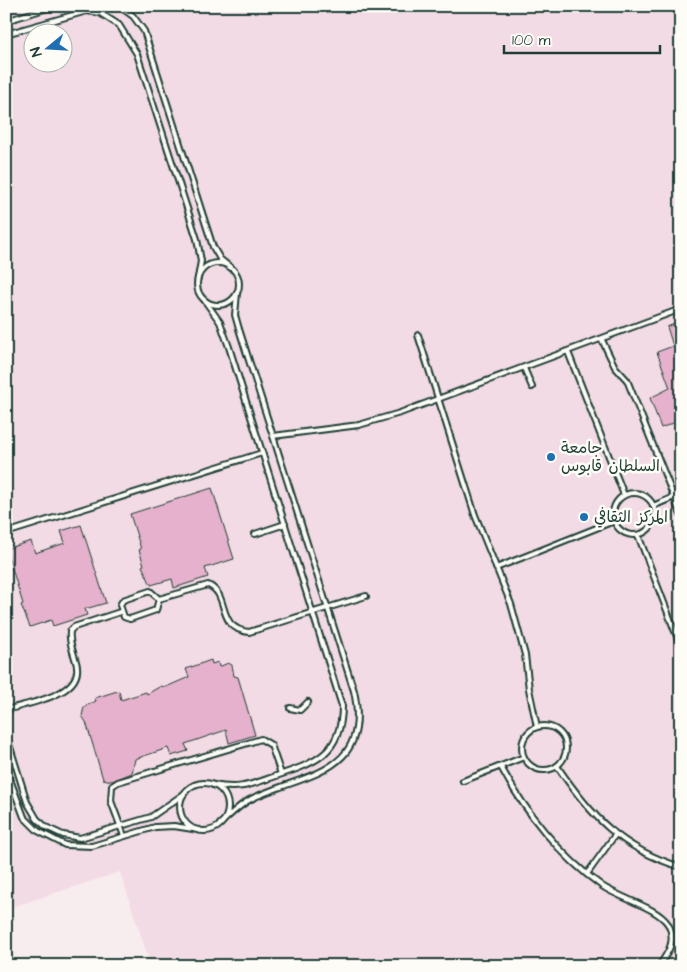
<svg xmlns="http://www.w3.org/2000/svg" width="687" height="972" viewBox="0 0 687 972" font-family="'Architects Daughter','Playpen Sans Arabic',sans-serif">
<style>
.built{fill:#f2dbe4;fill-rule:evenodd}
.building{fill:#e5b1cc;stroke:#1f3d34}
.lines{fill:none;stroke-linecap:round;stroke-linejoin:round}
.service-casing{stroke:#1f3d34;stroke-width:8}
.service{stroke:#fdfcf7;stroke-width:4}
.poi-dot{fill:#1f6fb2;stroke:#fdfcf7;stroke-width:2}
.labels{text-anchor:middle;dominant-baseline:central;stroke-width:5;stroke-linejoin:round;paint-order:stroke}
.poi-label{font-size:16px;fill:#1f3d34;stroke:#fdfcf7;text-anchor:start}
</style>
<rect width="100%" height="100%" fill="#f8edee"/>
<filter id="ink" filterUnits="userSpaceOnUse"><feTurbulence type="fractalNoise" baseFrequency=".02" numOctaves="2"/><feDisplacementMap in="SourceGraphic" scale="10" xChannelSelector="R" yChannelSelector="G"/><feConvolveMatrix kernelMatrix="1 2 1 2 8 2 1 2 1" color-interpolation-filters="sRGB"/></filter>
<g filter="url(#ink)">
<path class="built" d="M 6,6 L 681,6 L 681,966 L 191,966 L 189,960 L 168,966 L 151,966 L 120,872 L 6,909 ZM 32,32 L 62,32 L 62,62 L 32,62 Z"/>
<g class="building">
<polygon points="681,321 681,420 661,428 650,398 670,388 657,352 673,346 667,327"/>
<polygon points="212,488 234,559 205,568 208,577 174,588 172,579 151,585 142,566 144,565 139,550 141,549 130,514"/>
<polygon points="81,525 106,603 85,609 87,615 53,626 51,620 30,627 21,605 23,604 6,549 31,541 35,553 65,543 61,531"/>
<polygon points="211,660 212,664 218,662 219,667 228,663 232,665 234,676 238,677 255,735 229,743 226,730 185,744 188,751 171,756 168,748 135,759 132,773 112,781 103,779 86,722 82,716 84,707 96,701 95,698 114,692 119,691 121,700 146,692 147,694 161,686 166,687 189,677 186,669"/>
</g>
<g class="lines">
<g class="service-casing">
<g id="service">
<polyline points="119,6 133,16 144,31 213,247 220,259 231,268"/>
<polyline points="6,21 54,6"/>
<polyline points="6,34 87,11 100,13 119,25 137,54 197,239 201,261 198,278"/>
<circle cx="218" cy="284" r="21"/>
<path d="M 205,301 L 220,322 L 229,347 L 342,706 C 342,754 315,763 276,776 C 249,785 241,790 213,785"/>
<polyline points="418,335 475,515 511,604 525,655 529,689 537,727"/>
<polyline points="602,340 615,367 627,380 681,515"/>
<polyline points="568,352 624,495"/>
<polyline points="524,368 532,387"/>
<polyline points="273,436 359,425 400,413 681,309"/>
<circle cx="634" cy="514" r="21"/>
<polyline points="653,506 681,494"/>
<polyline points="6,533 262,453"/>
<polyline points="255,534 285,524"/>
<polyline points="638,535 681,647"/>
<polyline points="496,568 614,521"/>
<polygon points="150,591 159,599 156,610 130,619 124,617 120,605 123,600"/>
<path d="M 159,599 L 208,585 C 231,595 215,628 249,632 L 366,596"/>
<polyline points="290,708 300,710 308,702"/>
<path d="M 6,710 C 28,703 81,696 77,666 C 75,655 68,643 70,631 L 74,627 L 120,612"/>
<circle cx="544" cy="748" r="22"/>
<polyline points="6,734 27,802 37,819 46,827 63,835 80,838 151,817 184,794"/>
<path d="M 557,766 C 591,816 621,849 681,867"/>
<path d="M 501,767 C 525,812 560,856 602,886 C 621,899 657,907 668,924 C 677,940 668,953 659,966"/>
<polyline points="6,769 24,817 38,831 65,845 92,846 155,827 174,826 199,830"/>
<polyline points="463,781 524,757"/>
<circle cx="204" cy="807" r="24"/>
<path d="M 220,824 C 230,815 240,804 253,798 C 306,773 372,774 354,691 L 239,329 L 235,315 L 237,293"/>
<polyline points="124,836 111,801 112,786 118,782 261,739 271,745 281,774"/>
<polyline points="587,874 615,835"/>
</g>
</g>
<use href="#service" class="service"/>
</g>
</g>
<g class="poi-dot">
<circle cx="551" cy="457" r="5"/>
<circle cx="584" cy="517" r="5"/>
</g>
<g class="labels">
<g class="poi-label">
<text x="561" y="448">جامعة<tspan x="561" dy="18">السلطان قابوس</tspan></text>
<text x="594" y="517">المركز الثقافي</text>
</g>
</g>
<rect width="687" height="972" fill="none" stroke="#fdfcf7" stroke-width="25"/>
<rect x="12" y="12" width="662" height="947" fill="none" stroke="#1f3d34" stroke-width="2" filter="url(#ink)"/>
<g transform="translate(48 48) rotate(252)"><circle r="24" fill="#fdfcf7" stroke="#a4b0a9"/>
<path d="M0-4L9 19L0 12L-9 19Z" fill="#1f6fb2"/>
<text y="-8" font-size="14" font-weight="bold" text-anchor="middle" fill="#1f3d34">N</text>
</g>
<path d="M504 45v8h156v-8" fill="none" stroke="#1f3d34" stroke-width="2.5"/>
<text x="512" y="45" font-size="15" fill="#1f3d34" stroke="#fdfcf7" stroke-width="4" paint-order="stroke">100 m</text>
</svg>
